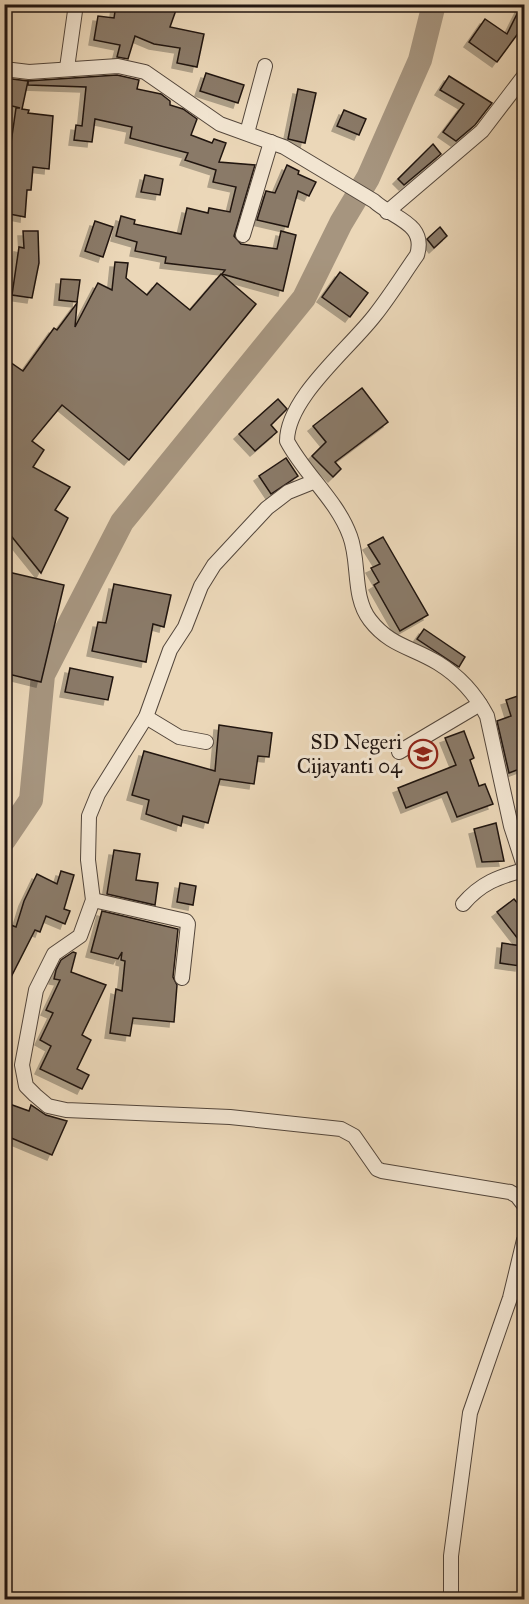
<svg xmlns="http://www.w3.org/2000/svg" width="529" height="1604" viewBox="0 0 529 1604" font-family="'IM FELL Great Primer',serif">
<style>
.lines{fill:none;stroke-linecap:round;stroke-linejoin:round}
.river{stroke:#a6957f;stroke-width:24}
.building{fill:#8a7a68;stroke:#201511;stroke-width:1.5;filter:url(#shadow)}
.minor-casing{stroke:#53463b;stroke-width:16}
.minor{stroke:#f2e5d1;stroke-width:14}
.labels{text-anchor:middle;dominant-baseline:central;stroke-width:6;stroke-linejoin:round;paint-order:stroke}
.poi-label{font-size:21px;fill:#201511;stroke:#f2e5d1;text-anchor:end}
</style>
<defs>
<filter id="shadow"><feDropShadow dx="-5" dy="5" stdDeviation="0" flood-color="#0004"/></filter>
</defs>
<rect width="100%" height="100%" fill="#ebd7b8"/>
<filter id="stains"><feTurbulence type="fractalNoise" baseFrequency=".00333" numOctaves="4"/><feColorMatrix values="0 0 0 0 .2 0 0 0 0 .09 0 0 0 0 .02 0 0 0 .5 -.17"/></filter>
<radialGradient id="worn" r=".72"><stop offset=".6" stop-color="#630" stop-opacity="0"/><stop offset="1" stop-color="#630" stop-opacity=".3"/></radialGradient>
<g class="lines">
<polyline class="river" points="4,840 31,800 43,675 122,522 304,298 341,223 368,178 420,60 434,4"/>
</g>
<g class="building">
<polygon points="146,4 176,10 170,27 204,34 197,67 177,63 180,48 154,44 135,36 128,59 117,57 120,45 94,40 98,16 114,18 116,5 145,11"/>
<polygon points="522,4 525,4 525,24 497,62 469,42 485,19 507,34"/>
<polygon points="206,73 244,85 238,103 200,91"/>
<polygon points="117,75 139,80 137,89 161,94 170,101 170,105 183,109 197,119 191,135 212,143 214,139 226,143 219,162 255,165 234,236 241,244 277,249 281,231 296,235 283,291 222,274 225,270 165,263 166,257 135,251 137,242 116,236 121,216 135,220 134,224 181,234 187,208 208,213 209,208 230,212 236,187 213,182 216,170 185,160 188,153 130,138 132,127 95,119 92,142 74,140 76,125 82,126 86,87 28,85 28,81"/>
<polygon points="449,76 492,103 475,125 456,141 443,132 464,104 440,90"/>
<polygon points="4,78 28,81 22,109 29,110 28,113 53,116 49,169 33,167 31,190 27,190 25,217 4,213 4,149 10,150 16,108 20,108 4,104"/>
<polygon points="298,89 316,93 305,143 288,139"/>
<polygon points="344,110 366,119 359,135 337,126"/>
<polygon points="433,144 441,154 404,185 398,179"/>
<polygon points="287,165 299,171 298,174 316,182 309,196 298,191 288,227 257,220 266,191 275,193"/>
<polygon points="145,175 163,179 160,195 141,192"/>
<polygon points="95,221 113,227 103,257 85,251"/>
<polygon points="440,227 447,236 434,248 427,239"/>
<polygon points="23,231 38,231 39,263 32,298 12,295 19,247 24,248"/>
<polygon points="115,262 128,263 126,278 147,295 157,283 190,310 221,274 256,304 129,460 62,405 32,441 44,450 33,467 70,487 55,510 68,518 41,573 4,527 4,358 23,371 54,328 57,330 77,303 75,327 98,283 112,290"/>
<polygon points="340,272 368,293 350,317 322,297"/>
<polygon points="61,279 80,280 77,302 59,300"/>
<polygon points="362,388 388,422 335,462 341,469 333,477 312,456 326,442 313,426"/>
<polygon points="278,399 287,409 271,425 277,432 255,451 239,434"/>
<polygon points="286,458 298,476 271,494 259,476"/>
<polygon points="383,537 428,615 400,631 374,585 379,582 371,568 380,564 368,545"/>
<polygon points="4,571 64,585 41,682 4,673"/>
<polygon points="114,584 171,595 164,627 153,624 146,662 92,651 98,622 106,623"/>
<polygon points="424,629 465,657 459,667 417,639"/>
<polygon points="70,668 113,677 108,700 65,692"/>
<polygon points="521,695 525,705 525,743 520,744 525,755 525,767 509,773 497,721 511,716 506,700"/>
<polygon points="219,725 272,733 269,757 258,756 254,784 220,779 208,823 183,816 181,826 146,814 149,800 132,795 144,751 215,771"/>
<polygon points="464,731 474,758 470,760 479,786 485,784 493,804 457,817 447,792 406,808 398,788 456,765 445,738"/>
<polygon points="496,823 504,861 482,862 474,829"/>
<polygon points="114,850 140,854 136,880 158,883 155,905 107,894"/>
<polygon points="61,871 74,875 64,909 70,911 65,924 46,916 40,932 35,930 4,991 4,938 11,925 16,927 24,901 37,874 57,884"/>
<polygon points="180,883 196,886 193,905 177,902"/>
<polygon points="514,899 525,912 525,948 497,912"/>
<polygon points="102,911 178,929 173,977 177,985 174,1022 133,1018 130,1036 110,1033 116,989 122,991 125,961 121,960 122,952 118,959 91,952"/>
<polygon points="502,943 522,946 520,966 500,963"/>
<polygon points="73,952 76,953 71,972 106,985 82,1035 91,1040 77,1069 89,1075 82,1089 40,1069 51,1046 40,1040 53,1013 46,1010 60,980 54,979 56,970 61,960"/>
<polygon points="4,1102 29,1111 31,1105 46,1115 67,1121 52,1155 4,1135"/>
</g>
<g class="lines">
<g class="minor-casing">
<g id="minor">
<polyline points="67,68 76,4"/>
<path d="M 4,69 L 29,72 L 118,66 L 145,72 L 220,124 L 284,147 L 374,201 C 392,218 427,223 417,255 C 403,275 390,296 375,315 C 349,349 287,398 287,441 C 305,475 337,500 350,536 C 360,562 352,597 370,620 C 390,646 412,647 438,663 C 459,676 476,695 487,716 L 511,826 L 524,866"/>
<polyline points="247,133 265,66"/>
<polyline points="387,212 482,131 524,76"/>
<polyline points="243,235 271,142"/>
<polyline points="313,482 288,492 267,508 214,565 201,586 185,627 170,650 146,717 98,794 89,816 88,860 93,900 80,936 54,954 36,990 22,1065 26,1086 35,1095 48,1106 66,1110 230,1117 341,1129 354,1136 377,1169 382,1171 510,1192 517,1196 524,1205"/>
<polyline points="146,717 179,737 206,742"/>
<polyline points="399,752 480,704"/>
<polyline points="93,900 186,921 188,924 182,978"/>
<path d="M 463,904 C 481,883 498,877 524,870"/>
<polyline points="451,1600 451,1556 470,1413 510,1298 524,1240"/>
</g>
</g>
<use href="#minor" class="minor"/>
</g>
<defs>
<g id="school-ring" transform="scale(1.5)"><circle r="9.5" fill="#f2e5d1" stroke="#8f2418" stroke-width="1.5"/><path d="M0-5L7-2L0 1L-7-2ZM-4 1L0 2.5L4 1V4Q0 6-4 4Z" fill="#8f2418"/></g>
</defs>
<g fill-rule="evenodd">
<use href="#school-ring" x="423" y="754"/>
</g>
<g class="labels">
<g class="poi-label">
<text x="402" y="742">SD Negeri<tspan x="402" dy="24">Cijayanti 04</tspan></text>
</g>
</g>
<rect width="529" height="1604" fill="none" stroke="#ebd7b8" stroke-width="24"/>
<rect x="6" y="6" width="517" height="1592" fill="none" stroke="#201511" stroke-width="3"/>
<rect x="12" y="12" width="505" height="1580" fill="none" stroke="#201511" stroke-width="1.5"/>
<rect width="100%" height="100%" filter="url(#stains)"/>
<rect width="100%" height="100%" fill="url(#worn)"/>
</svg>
